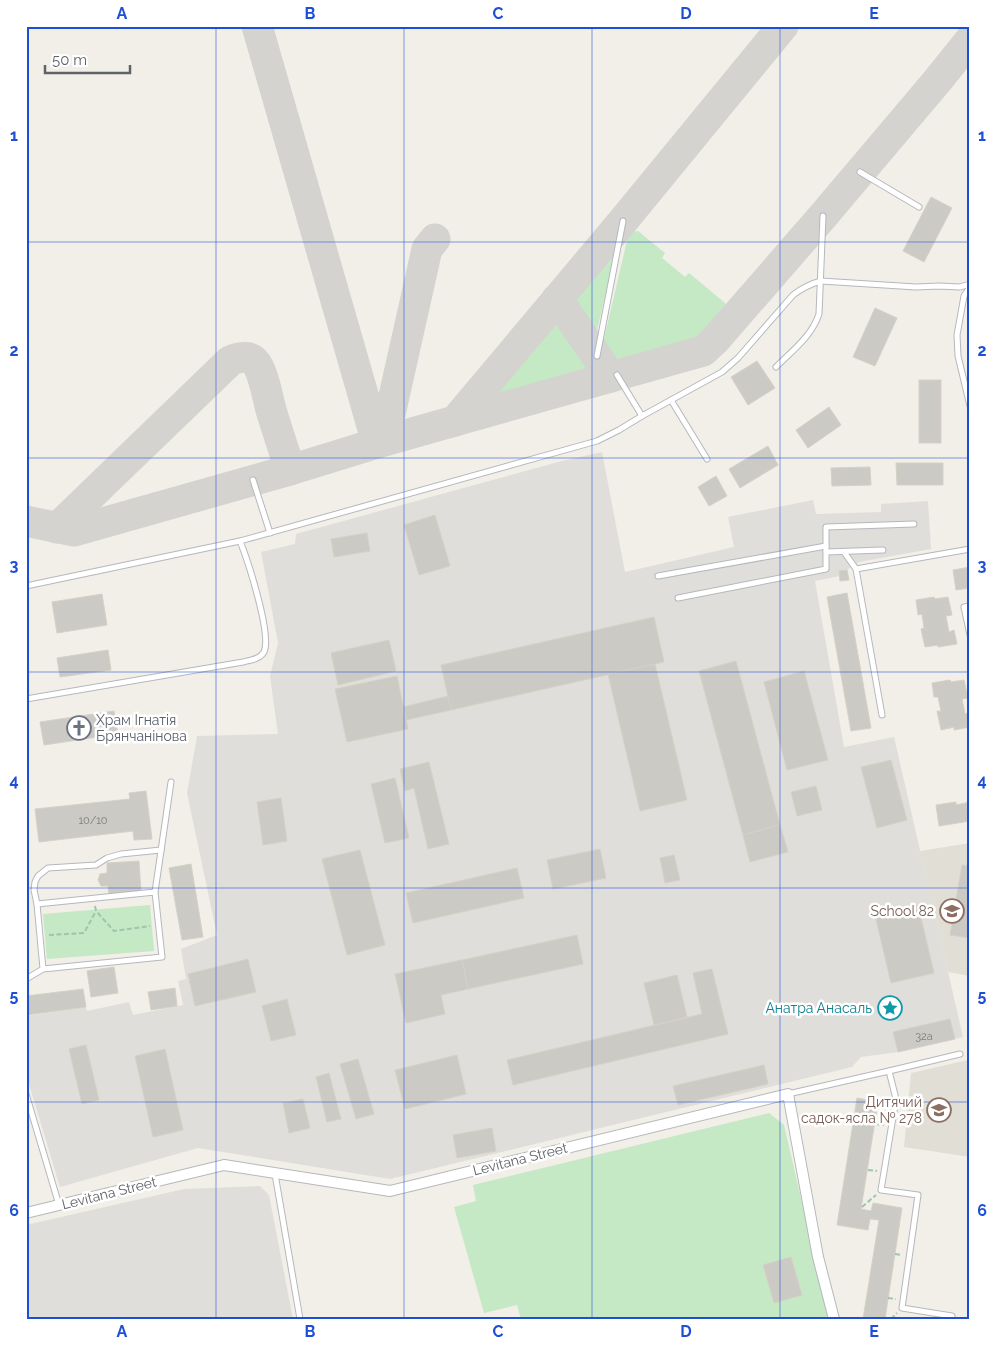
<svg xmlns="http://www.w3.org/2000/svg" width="996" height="1345" viewBox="0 0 996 1345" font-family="Raleway,sans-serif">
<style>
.industrial{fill:#e0deda}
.education{fill:#e1ded6}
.green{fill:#c5e8c5}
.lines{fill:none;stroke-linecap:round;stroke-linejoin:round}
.taxiway{stroke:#d4d3d0;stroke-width:31}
.building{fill:#cccac5;stroke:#d6d1c6}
.lane-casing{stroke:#b5b8bc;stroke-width:7}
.street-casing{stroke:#b5b8bc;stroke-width:12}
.path{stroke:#9cc7a9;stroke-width:2;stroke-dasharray:5 2.5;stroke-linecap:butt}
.lane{stroke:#fff;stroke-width:5}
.street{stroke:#fff;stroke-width:10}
.grid{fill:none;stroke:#1d4ed8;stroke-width:1;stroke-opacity:0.55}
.labels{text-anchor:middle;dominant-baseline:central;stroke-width:5;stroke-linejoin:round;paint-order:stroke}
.number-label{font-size:11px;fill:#7a7d7f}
.worship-label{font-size:14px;fill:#5b616d;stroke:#fff;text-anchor:start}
.education-label{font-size:14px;fill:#785e54;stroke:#fff;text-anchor:end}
.culture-label{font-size:14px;fill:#0d838f;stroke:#fff;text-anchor:end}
.street-label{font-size:14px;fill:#5f6368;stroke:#fff}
.neatline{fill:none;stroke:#1d4ed8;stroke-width:2}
.grid-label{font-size:16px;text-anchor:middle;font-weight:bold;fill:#1d4ed8}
</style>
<rect width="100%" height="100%" fill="#f1efe8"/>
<g class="industrial">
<polygon points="602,452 625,572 734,547 728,517 813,500 816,514 881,512 881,504 928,501 931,549 859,562 847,570 839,571 840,576 815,581 844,747 894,737 963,1037 898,1052 861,1057 852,1067 390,1179 198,1148 60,1187 26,1074 26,1016 86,1007 87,1011 129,1002 133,1015 183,1005 178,981 186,979 181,949 217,935 187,793 197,736 278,734 270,676 278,643 261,552 295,544 296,534 558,462"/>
<polygon points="260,1186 269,1195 293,1319 26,1319 26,1225 184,1189"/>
</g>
<g class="education">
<polygon points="970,843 970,976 948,972 920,851"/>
<polygon points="970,1038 970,1157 904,1147 911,1073 968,1060"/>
</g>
<g class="green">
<polygon points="638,231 665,253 662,258 685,277 689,273 725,303 727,311 704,338 692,344 617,366 604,347 604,339 629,232"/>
<polygon points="610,253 612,259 611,270 595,339 570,302"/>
<polygon points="558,316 592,366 591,370 585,375 491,401 489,398"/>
<polygon points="150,905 154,951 47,959 43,914"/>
<polygon points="769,1113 784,1125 829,1319 521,1319 517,1305 484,1313 454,1207 476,1201 473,1185"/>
</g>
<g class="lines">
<g class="taxiway">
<polyline points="257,26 377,443"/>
<polyline points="557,299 611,377"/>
<polyline points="455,421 623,221 783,26"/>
<polyline points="384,441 427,249 435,239"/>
<polyline points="26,521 74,531 290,470 384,441 703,351 715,340 823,216 938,80 970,40"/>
<path d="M 57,528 L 230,361 C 238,357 249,355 255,362 C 263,370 268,399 271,410 C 277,430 284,450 290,470"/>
</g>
</g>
<g class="building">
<polygon points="931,197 952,208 924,262 903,251"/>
<polygon points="875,308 897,318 875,366 853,357"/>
<polygon points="757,361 775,388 748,405 731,377"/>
<rect x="919" y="380" width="22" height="63"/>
<polygon points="829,407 841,425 808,448 796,430"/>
<polygon points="768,446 778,465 740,488 729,469"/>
<polygon points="896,463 943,463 943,485 897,485"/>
<polygon points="870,467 871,485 832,486 831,468"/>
<polygon points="716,476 727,496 709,506 698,487"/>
<polygon points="435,515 450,566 419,575 404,525"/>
<polygon points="367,533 370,551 334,557 331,539"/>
<polygon points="970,567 970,588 956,590 953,570"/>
<polygon points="847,570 849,580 840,581 839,571"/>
<polygon points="847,593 871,728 851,731 827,597"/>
<polygon points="102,594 107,625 57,633 52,602"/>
<polygon points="934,597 935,599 948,597 952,615 946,616 949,632 954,630 957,644 938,647 938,645 925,647 921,629 924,628 922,614 918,615 916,600"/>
<polygon points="654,617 664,662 451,710 441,665"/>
<polygon points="389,640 396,671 338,685 331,653"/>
<polygon points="108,650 111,670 60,677 57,658"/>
<polygon points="736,661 780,825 743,835 699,671"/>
<polygon points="655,664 687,800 640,811 608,674"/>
<polygon points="804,671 828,760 787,770 764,682"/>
<polygon points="397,676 408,729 347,742 335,689"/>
<polygon points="950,680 951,682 964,680 968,698 962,699 965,714 970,713 970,727 954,730 954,727 941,730 937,711 941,711 938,697 934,697 932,683"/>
<polygon points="448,696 451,710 406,720 403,707"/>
<polygon points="114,711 118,734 44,745 40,722"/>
<polygon points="891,760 907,820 877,828 861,767"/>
<polygon points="429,762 449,844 428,849 414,788 405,791 400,769"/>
<polygon points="395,778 409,838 385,843 371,784"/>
<polygon points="816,786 822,810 797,816 791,792"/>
<polygon points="146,791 152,839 134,840 133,831 39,842 35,809 130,799 129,793"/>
<polygon points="281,798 287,841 263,845 257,802"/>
<polygon points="956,802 956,805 970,802 970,821 939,826 936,805"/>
<polygon points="780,825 788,852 750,862 743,835"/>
<polygon points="600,849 606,878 553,889 547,860"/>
<polygon points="360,850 385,945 347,955 322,859"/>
<polygon points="674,855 680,880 665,883 660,858"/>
<polygon points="139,861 141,892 109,894 108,886 101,886 98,880 100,874 107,873 107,863"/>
<polygon points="191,864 203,937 182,940 169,868"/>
<polygon points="962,865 970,866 970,938 950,935"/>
<polygon points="517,868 524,898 413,923 406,893"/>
<polygon points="918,905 934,973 891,983 875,915"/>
<polygon points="577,935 583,964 468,989 462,960"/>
<polygon points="248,959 256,992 195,1006 188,974"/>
<polygon points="462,960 468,989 441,995 445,1014 406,1023 395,974"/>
<polygon points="114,967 118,993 91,997 87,971"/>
<polygon points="712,969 728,1034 513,1085 507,1060 702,1014 693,973"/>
<polygon points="677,975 687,1017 654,1025 644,983"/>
<polygon points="175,988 177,1006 151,1010 148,992"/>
<polygon points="83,989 86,1007 26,1015 26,996"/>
<polygon points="287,999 296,1035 271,1041 262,1006"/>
<polygon points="950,1019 955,1039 898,1052 893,1032"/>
<polygon points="86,1045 99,1100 82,1104 69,1049"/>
<polygon points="165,1049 183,1130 153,1137 135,1056"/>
<polygon points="457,1055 466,1094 405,1109 395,1070"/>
<polygon points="358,1059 374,1114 356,1119 340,1064"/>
<polygon points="764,1065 768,1084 678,1105 673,1086"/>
<polygon points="329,1073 341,1119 327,1122 316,1077"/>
<polygon points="857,1098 878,1102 861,1209 871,1211 873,1203 902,1208 885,1319 863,1319 879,1220 870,1219 868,1230 837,1225"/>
<polygon points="303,1099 310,1128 289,1133 283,1103"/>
<polygon points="492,1128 496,1151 457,1158 453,1135"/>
<polygon points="791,1257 802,1295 774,1303 763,1265"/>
</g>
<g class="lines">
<g class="lane-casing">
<g id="lane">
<polyline points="860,172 919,207"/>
<polyline points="970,287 964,296 957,335 958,356 970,406"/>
<polyline points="597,356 623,221"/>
<path d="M 776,367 C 792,351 812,336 819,314 L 823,216"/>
<polyline points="617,375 642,416"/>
<polyline points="671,400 707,459"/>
<polyline points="253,480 270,533"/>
<polyline points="826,552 883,550"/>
<polyline points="844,552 856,569"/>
<polyline points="658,576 826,546"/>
<path d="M 26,586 L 240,541 L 597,441 L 619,430 L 642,416 L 722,372 L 738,358 L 793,295 C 802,288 810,284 821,281 L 916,287 L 939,286 L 960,287 L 970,284"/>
<polyline points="678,598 826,569 826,527 914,524"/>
<polyline points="970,606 964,607 970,635"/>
<path d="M 26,699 L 243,662 C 251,660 260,659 264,652 C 272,635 248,561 240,541"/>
<polyline points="882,715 856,569 970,549"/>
<polyline points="155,892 171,782"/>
<polyline points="37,904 34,890 35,882 38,876 48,868 96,865 107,858 121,854 161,850"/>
<polyline points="26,979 43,969 162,957 155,892 37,904 43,969"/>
<polyline points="889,1071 960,1054"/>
<polyline points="26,1094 59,1205"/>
<polyline points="788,1094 889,1071 896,1099 881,1190 918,1195 902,1308 952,1316 952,1319"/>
<polyline points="275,1174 300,1319"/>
</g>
</g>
<g class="street-casing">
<polyline id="street" points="26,1213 224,1165 390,1191 788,1094 818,1257 834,1319"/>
</g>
<g class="path">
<polyline points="95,906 96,911 114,931 150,926"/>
<polyline points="49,935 84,933 96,911"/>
<polyline points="875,1124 884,1125"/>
<polyline points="868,1170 877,1171"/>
<polyline points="862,1207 876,1195"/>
<polyline points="895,1254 902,1255"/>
<polyline points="888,1298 896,1299"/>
<polyline points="891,1319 897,1313"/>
</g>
<use href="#lane" class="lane"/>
<use href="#street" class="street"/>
</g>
<path class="grid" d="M 216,26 L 216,1319M 404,26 L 404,1319M 592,26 L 592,1319M 780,26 L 780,1319M 26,242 L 970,242M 26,458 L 970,458M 26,672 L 970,672M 26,888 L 970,888M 26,1102 L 970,1102"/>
<defs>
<g id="church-ring" transform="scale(1.25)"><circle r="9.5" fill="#fff" stroke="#6b7280" stroke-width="1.5"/><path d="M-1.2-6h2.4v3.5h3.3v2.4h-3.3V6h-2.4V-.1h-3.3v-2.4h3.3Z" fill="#6b7280"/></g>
<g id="school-ring" transform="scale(1.25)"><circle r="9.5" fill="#fff" stroke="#8d6e63" stroke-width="1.5"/><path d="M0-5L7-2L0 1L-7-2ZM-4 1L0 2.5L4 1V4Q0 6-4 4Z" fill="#8d6e63"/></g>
<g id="sight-ring" transform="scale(1.25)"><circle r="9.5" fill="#fff" stroke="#0f9aa8" stroke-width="1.5"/><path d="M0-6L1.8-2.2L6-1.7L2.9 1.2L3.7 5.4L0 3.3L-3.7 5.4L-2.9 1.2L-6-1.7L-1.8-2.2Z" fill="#0f9aa8"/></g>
</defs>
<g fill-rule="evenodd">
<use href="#church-ring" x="79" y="728"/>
<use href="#school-ring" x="952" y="911"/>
<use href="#sight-ring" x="890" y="1008"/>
<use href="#school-ring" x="939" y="1110"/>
</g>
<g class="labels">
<g class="number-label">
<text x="93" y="820">10/10</text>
<text x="924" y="1036">32а</text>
</g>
<g class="worship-label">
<text x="96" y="720">Храм Ігнатія<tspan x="96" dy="16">Брянчанінова</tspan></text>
</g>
<g class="education-label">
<text x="934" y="911">School 82</text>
<text x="922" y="1102">Дитячий<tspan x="922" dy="16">садок-ясла № 278</tspan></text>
</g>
<g class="culture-label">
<text x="872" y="1008">Анатра Анасаль</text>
</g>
<g class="street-label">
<text transform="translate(520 1159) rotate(-14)">Levitana Street</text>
<text transform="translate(109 1193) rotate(-14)">Levitana Street</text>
</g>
</g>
<rect width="996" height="1345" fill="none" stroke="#ffffff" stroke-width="55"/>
<path d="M45 65v8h85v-8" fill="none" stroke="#5f6368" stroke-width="2.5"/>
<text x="52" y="65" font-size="15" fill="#5f6368" stroke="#ffffff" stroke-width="4" paint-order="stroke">50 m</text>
<rect x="28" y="28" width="940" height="1290" class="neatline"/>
<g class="grid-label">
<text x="122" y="19">A</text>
<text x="310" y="19">B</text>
<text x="498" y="19">C</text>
<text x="686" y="19">D</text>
<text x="874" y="19">E</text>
<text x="14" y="141">1</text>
<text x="982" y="141">1</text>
<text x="14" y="356">2</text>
<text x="982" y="356">2</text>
<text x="14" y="571">3</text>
<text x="982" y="571">3</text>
<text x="14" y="786">4</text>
<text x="982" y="786">4</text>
<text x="14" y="1001">5</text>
<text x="982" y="1001">5</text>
<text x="14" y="1216">6</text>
<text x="982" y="1216">6</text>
<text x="122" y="1337">A</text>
<text x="310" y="1337">B</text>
<text x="498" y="1337">C</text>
<text x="686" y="1337">D</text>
<text x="874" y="1337">E</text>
</g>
</svg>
